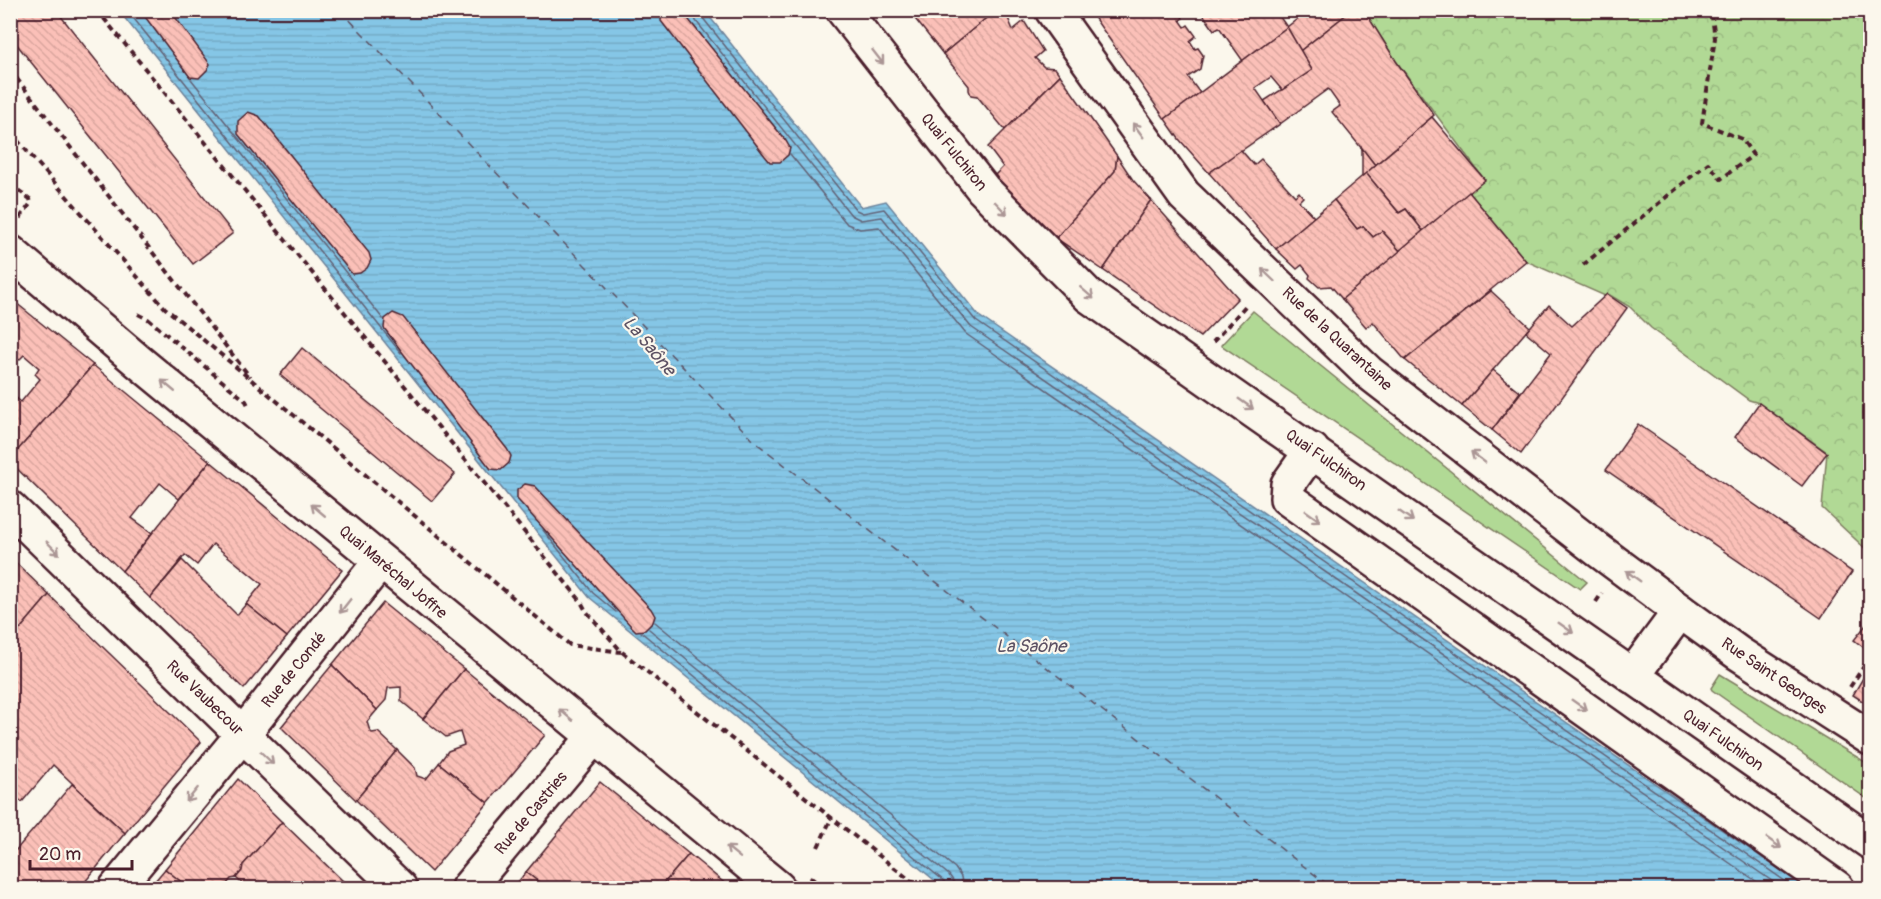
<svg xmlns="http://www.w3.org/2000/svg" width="1881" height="899" viewBox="0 0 1881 899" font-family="Pangolin,sans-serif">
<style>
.forest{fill:url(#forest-crowns);stroke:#7e7c60;stroke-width:1.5}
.garden{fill:#b1d995;stroke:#7e7c60;stroke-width:1.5}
.water{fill:url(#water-rules);stroke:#6d839b;stroke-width:1.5}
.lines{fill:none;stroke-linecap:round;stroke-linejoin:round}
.shore{stroke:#626276;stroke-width:1.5}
.ferry{stroke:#5c5163;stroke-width:1.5;stroke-dasharray:8 6;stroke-linecap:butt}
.building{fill:url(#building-back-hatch);stroke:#4a1f2b;stroke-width:1.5}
.minor-casing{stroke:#4a1f2b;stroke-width:38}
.major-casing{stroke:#4a1f2b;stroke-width:38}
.path{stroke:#4a1f2b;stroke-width:4;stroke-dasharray:6 4.5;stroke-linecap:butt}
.minor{stroke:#fbf7ec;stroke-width:33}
.major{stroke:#fbf7ec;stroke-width:33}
.oneway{stroke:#ab9695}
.labels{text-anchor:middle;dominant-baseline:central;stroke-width:4.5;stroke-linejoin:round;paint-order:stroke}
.street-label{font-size:16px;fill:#4a1f2b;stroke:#fbf7ec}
.water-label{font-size:18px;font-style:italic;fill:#5c5163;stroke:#fbf7ec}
</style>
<defs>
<pattern id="forest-crowns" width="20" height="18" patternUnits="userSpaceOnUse" patternTransform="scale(1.5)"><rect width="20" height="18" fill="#b1d995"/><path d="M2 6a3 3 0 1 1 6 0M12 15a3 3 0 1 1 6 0" fill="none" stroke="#9aba81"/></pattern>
<pattern id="water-rules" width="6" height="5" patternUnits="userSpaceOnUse" patternTransform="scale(1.5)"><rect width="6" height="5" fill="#85c6e6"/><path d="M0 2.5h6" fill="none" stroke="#74aac5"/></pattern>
<pattern id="building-back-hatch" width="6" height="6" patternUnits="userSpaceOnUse" patternTransform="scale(1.5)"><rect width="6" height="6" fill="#fbc0b8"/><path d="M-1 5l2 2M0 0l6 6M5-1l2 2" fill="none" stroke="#d9a59e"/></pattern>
</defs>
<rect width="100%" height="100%" fill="#fbf7ec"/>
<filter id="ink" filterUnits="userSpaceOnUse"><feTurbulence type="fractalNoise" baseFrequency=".0167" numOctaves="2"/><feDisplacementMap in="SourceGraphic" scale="12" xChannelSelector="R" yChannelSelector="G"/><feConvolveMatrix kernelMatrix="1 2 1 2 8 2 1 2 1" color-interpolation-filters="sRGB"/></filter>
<g filter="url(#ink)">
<polygon class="forest" points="1364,11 1870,11 1870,553 1822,508 1827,452 1759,403 1749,400 1651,328 1630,307 1608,294 1605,296 1526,261 1469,192 1484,179 1396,61"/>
<g class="garden">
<polygon points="1253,311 1587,582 1580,589 1221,345"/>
<polygon points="1720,674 1870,765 1870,801 1712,690 1711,688"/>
</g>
<polygon class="water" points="119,11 705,11 861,207 886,201 979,316 1806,888 944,888 589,597"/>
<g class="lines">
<g class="shore">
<polyline points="127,10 401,353"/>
<polyline points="693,10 696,21 851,215 861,220 882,217 971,327 1782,888"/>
<polyline points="701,10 702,17 856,210 863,213 884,209 976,321 1795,888"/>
<polyline points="191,79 383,319"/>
<polyline points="790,154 847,224 860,229 879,227 966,334 1766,888"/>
<polyline points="543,530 593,593 616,612"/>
<polyline points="655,622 955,868 961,877 963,888"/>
<polyline points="649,629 949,875 954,882 954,888"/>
<polyline points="641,632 944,881 947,888"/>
</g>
<polyline class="ferry" points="340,10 755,442 1332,888"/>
</g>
<g class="building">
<polygon points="10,10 56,10 233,233 193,264 10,36"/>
<polygon points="140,10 170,10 210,64 207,70 199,78 190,77"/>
<polygon points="665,10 681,10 786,141 790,148 788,155 780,162 770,162 765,156 661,21 662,12"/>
<polygon points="908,10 996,10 943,54"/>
<polygon points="996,10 1011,10 1008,18 1013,30 1024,21 1043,51 1035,58 1044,67 1055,68 1060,75 1005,130 977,96 971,95 969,90 969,86 943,54"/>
<polygon points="1089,10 1178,10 1183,18 1180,20 1185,27 1188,25 1196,36 1190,41 1195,49 1198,48 1203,55 1200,69 1188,77 1200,93 1165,119"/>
<polygon points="1200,10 1275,10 1287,27 1243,61 1219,27 1214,30"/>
<polygon points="1309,10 1352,10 1300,51 1287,27"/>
<polygon points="1352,10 1364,10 1396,61 1434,115 1375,165 1332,112 1340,106 1328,89 1280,124 1264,101 1312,70 1300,51"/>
<polygon points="1287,27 1312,70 1282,90 1271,77 1255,88 1280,124 1209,173 1179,139 1165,119"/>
<polygon points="1060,75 1117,156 1115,171 1056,238 994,176 1003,167 988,147"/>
<polygon points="248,112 259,116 369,253 371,260 367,268 360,273 352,274 238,134 238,121"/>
<polygon points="1432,117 1485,180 1423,231 1406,209 1399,213 1366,173"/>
<polygon points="1362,148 1375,165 1362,177"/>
<polygon points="1241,150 1254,165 1261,159 1295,196 1299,192 1303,197 1299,201 1314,217 1276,249 1209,173"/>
<polygon points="1117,156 1133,180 1151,200 1103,270 1056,238 1115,171"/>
<polygon points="1366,173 1399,213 1406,209 1423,231 1400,251 1382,231 1373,237 1363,226 1357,229 1334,200"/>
<polygon points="1469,192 1526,261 1405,360 1373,322 1366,327 1342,299"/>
<polygon points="1151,200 1238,298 1200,337 1103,270"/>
<polygon points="1334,200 1357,229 1363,226 1373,237 1382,231 1400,251 1342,299 1331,286 1319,287 1309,278 1310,275 1302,265 1297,269 1276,249"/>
<polygon points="1491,291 1530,327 1462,406 1405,360"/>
<polygon points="1607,294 1627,308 1521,454 1492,430 1551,353 1526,332 1549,305 1572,326"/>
<polygon points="10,298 93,365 10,459 10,401 15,397 21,402 40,379 35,374 39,368 24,355 19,360 14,355 10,359"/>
<polygon points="393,313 403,317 507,449 511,456 509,463 501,470 491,469 487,464 384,328 385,319"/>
<polygon points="302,348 455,474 432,501 280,375"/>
<polygon points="93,365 210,461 179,499 160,483 132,518 152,533 122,571 10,462 10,459"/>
<polygon points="1493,370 1520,392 1492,430 1462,406"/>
<polygon points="1759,403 1827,453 1802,486 1735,437"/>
<polygon points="1638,424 1852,572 1821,618 1606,470"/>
<polygon points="210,461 342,570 287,637 246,604 262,584 213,544 197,565 185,555 150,598 122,571"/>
<polygon points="525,484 535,486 651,609 655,616 653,622 645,630 636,631 631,626 517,499 517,490"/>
<polygon points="10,557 49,595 10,641"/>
<polygon points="182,560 237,615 246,604 287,637 244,689 150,598"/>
<polygon points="49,595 201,742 125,833 53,765 22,802 10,792 10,641"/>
<polygon points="383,603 464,669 423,719 401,701 401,687 388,688 386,700 377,710 332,665"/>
<polygon points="1870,620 1870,645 1867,650 1854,640"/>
<polygon points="332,665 377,710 367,722 370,731 372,733 378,732 397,750 356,800 281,727"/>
<polygon points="1870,666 1870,706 1853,695"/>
<polygon points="464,669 545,735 488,803 439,763 448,751 464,745 460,732 446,737 423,719"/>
<polygon points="397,750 415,768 417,776 426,779 439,763 488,803 431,872 356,800"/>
<polygon points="238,779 282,822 243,865 242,871 236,878 231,879 226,885 227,888 189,888 165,869"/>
<polygon points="600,782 689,854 660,888 625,888 612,878 603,888 546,888 526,872"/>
<polygon points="72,784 125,833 80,888 10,888 10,857"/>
<polygon points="282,822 344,882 338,888 247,888 236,878 242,871 243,865"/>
<polygon points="689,854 722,881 731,888 660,888"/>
<polygon points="165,869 189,888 149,888"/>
<polygon points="526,872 546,888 513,888"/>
</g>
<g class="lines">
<g class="minor-casing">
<g id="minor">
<polyline points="1052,10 1184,195 1368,372 1598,550 1680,611 1738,653 1870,738"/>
<polyline points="1312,450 1288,484 1287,498 1837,888"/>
<polyline points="10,508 400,888"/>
<polyline points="1632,676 1680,611"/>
<polyline points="116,888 243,734 380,562"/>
<polyline points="468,888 593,738"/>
</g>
</g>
<g class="major-casing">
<g id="major">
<polyline points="843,10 983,189 1089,296 1870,842"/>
<polyline points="10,252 139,362 778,888"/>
</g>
</g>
<g class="path">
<polyline points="97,10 580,600 586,611 622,652 920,888"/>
<polyline points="10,70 250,377"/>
<polyline points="10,132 165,308 570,645 621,652"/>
<polyline points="10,184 30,199 31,203 19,219"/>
<polyline points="1583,265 1708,163 1721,179 1753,155 1742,139 1702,123 1715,38 1711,10"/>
<polyline points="138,314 148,319 246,401 249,407"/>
<polyline points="1213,342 1248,303"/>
<polyline points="1596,602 1602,593"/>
<polyline points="1850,687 1870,657"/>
<polyline points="818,847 832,817"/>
<polyline points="810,877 824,888"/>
</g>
<use href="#minor" class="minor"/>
<use href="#major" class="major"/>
</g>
<defs><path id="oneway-shaft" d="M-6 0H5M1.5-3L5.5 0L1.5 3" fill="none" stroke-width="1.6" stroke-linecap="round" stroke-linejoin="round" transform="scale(1.5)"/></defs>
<g class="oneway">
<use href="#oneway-shaft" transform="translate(878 57) rotate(52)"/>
<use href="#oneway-shaft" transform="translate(1138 130) rotate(-126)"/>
<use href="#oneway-shaft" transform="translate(1001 208) rotate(46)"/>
<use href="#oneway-shaft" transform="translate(1268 275) rotate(-136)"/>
<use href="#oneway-shaft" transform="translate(1087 293) rotate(41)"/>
<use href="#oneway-shaft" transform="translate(168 386) rotate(-140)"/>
<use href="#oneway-shaft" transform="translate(1246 404) rotate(35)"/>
<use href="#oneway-shaft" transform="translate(1478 457) rotate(-142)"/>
<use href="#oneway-shaft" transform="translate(318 510) rotate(-140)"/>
<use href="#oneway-shaft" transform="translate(1313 516) rotate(35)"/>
<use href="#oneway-shaft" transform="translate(1406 516) rotate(35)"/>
<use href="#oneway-shaft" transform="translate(53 548) rotate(45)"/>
<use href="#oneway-shaft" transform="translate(1633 576) rotate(-144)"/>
<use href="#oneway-shaft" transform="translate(345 606) rotate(128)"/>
<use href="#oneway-shaft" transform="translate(1566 628) rotate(35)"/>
<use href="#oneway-shaft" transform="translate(1579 705) rotate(35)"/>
<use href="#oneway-shaft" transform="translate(566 715) rotate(-140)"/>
<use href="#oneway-shaft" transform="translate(267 758) rotate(44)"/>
<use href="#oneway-shaft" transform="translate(192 795) rotate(129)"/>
<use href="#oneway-shaft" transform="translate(1774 843) rotate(35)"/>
<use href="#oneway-shaft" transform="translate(733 852) rotate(-141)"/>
</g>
</g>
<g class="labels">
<g class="street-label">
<text transform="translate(954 152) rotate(51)">Quai Fulchiron</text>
<text transform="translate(1337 339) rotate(43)">Rue de la Quarantaine</text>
<text transform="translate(1326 460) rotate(35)">Quai Fulchiron</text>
<text transform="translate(393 572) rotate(40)">Quai Maréchal Joffre</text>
<text transform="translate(294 670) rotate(-51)">Rue de Condé</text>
<text transform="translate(1774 676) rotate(34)">Rue Saint Georges</text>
<text transform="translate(205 698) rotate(44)">Rue Vaubecour</text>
<text transform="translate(1723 740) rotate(35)">Quai Fulchiron</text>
<text transform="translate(531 813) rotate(-50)">Rue de Castries</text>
</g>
<g class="water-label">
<text transform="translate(649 346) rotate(50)">La Saône</text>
<text x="1031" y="646">La Saône</text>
</g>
</g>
<rect width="1881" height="899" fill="none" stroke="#fbf7ec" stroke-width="36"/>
<rect x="18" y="18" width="1845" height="863" fill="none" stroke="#4a1f2b" stroke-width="2" filter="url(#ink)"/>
<path d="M30 860v9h102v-9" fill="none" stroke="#4a1f2b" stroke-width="3"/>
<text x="39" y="860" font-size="18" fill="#4a1f2b" stroke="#fbf7ec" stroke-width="4.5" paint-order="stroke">20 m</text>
</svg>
